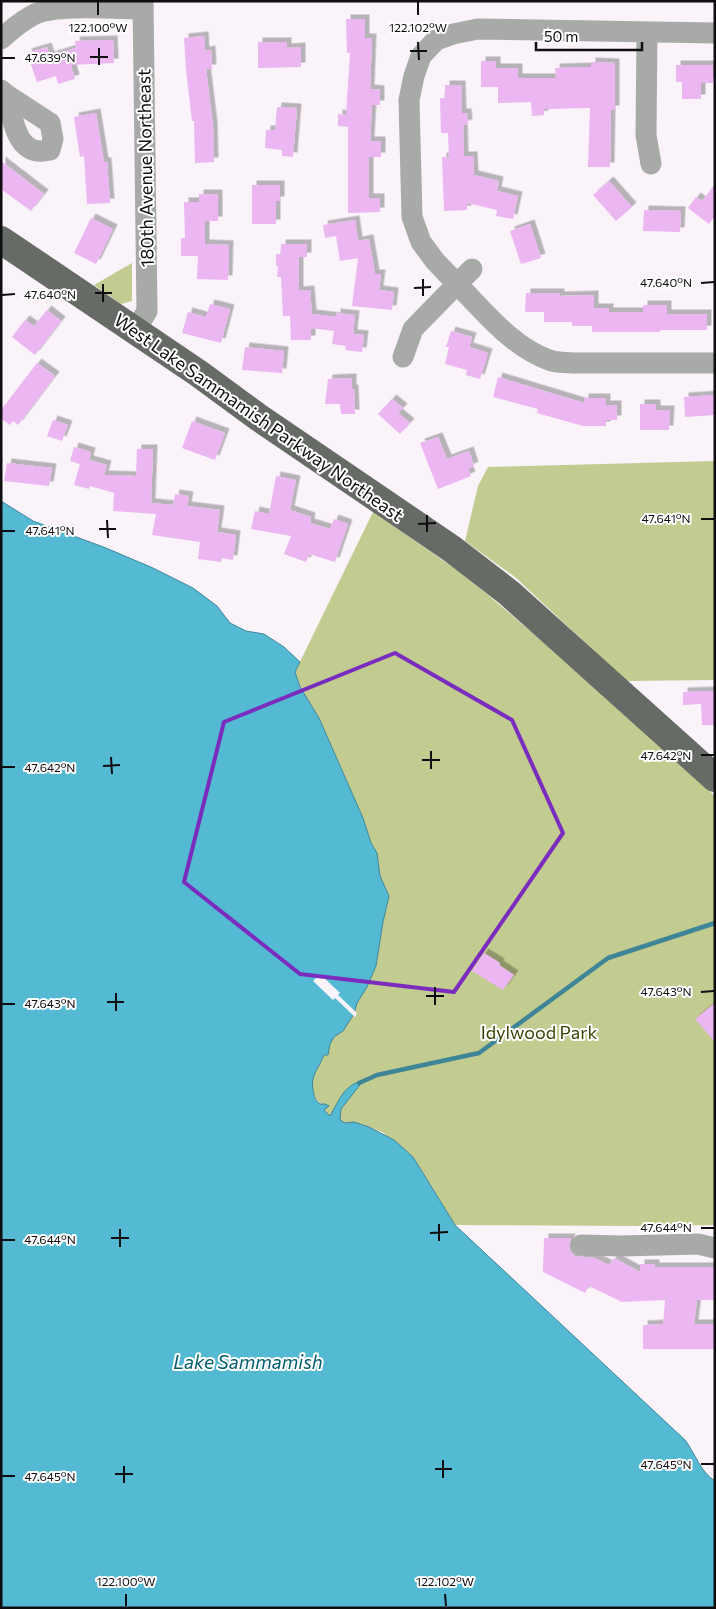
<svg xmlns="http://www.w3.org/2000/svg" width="716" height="1609" viewBox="0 0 716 1609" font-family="Commissioner,sans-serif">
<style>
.green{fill:#c2cb90}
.water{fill:#54b9d3;stroke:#3f8598}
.pier{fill:#faf3fa}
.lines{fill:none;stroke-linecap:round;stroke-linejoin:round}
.stream{stroke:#3f8598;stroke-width:4.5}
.building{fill:#ebb6f2;filter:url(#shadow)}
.minor{stroke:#a7aaa7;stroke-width:21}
.major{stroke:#666b66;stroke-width:28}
.marked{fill:none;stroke:#7b2cbf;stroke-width:4;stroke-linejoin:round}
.ticks{fill:none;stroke:#0f0d10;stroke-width:2}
.labels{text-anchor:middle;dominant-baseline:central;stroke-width:4;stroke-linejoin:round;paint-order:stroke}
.street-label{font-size:18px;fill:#0f0d10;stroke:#fff}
.park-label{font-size:18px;fill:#3b4003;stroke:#fff}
.water-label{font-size:19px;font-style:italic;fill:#005c6e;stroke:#fff}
.ticks-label{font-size:12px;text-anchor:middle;fill:#0f0d10;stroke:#fff;stroke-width:4;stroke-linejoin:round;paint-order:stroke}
</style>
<defs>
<filter id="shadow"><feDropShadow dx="4.5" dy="-4.5" stdDeviation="0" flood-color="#0004"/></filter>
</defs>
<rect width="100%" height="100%" fill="#faf3fa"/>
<g class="green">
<polygon points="132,263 132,301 121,304 94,285"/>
<polygon points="715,461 715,680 626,681 515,577 465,541 478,486 488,467"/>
<path d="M 373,512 L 457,570 L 487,594 L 537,637 L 715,796 L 715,1225 L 643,1226 L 455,1225 L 413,1157 L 382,1132 L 354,1122 L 345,1123 L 330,1116 L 324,1109 L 328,1106 C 319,1103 315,1101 313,1091 C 310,1073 319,1070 324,1055 L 328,1054 L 330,1044 L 334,1037 L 343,1031 L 354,1014 L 357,1003 L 367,987 L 376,966 L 383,922 L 389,896 L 380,876 L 377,853 L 371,843 L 363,818 L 319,718 L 300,687 L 295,672 Z"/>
</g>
<path class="water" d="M 1,501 L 33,521 L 106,548 L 153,568 L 193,588 L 217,606 L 230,623 L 246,631 L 264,634 L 284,647 L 300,662 L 295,672 L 300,687 L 319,718 L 363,818 L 371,843 L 377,853 L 380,876 L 389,896 L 383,922 L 376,966 L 367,987 L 357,1003 L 354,1014 L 343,1031 L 334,1037 L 330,1044 L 328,1055 L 324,1055 C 319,1068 310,1076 313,1090 C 315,1098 314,1099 320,1104 L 325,1104 L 329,1106 L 324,1110 L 330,1116 C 339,1101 344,1084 363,1081 L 341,1109 L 340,1120 L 345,1123 L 354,1122 L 369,1127 L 394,1140 L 413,1157 L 455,1225 L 685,1440 C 695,1453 701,1473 715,1481 L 715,1608 L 1,1608 Z"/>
<polygon class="pier" points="320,974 340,993 338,995 357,1013 355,1017 335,998 333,1000 313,981"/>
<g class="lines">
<polyline class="stream" points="359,1083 377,1075 479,1053 608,958 715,923"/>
</g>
<g class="building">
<polygon points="346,19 365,19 365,38 372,38 370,89 380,90 380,105 372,105 370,141 381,141 381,157 369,157 369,198 380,198 380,212 348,213 348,127 338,126 338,114 346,115 350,53 347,53"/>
<polygon points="204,36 205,51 211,50 212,69 206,69 213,126 214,162 195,163 194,121 192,121 186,70 184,38"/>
<polygon points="113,40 114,63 71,65 75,79 58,84 56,76 37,82 27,53 47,47 50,56 76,48 75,41"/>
<polygon points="258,42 287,42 287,48 301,47 301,67 258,68"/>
<polygon points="481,61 496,61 496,68 518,68 518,78 556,78 555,68 591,67 591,62 615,63 615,110 611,110 610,167 588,167 590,108 544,109 544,115 532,116 531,102 498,103 498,87 481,87"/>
<polygon points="676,65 713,65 713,83 701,83 701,99 682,99 682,82 676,82"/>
<polygon points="445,85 461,85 462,113 467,113 468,124 463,125 464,156 473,156 474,175 499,181 497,191 518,196 513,219 496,216 497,210 467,203 467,210 444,211 442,157 449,157 448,133 441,133 440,98 445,98"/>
<polygon points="277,107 297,108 293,157 282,156 282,150 265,148 266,130 275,130"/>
<polygon points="96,113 104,162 107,162 110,203 87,204 84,156 80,157 74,117"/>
<polygon points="1,161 44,194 31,211 1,189"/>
<polygon points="609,181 632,207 616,221 593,195"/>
<polygon points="715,184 715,215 709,224 688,208 696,197 702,201"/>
<polygon points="252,185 280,185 280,201 276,201 276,224 252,224"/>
<polygon points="199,194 218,194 218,221 205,221 205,244 229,245 228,280 197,279 198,256 181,256 181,238 185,238 184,202 199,202"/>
<polygon points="644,210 681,211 680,232 643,231"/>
<polygon points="91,218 113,229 96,264 74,253"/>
<polygon points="355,220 358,241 369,239 375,274 381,274 379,290 394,292 392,310 352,306 358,258 340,261 336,236 325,238 323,225"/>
<polygon points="530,224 541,258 521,264 510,231"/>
<polygon points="281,244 307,244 307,257 299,257 299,291 310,290 312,314 336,317 336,313 355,315 353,334 364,335 362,352 345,350 346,346 332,344 334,331 311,328 311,340 291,340 290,316 283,316 281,277 277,277 278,266 276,266 276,254 281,254"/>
<polygon points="526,293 560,293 560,296 594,295 594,308 609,308 609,312 643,312 643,305 667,305 667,314 707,314 707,330 660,330 660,332 592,332 592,326 572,326 572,322 544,322 544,312 525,312"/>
<polygon points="210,304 230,309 221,343 182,333 188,312 206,317"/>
<polygon points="47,310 61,321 35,355 12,337 25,320 34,326"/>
<polygon points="451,331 472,337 469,347 488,353 480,379 466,375 467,370 445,364 449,347 446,347"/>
<polygon points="245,347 284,351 282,373 242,370"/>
<polygon points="37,363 55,376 18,425 13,421 10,425 1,419 1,410"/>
<polygon points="498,377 584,403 584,398 606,398 606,405 617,405 617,420 606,420 606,426 583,426 537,413 538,409 493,397"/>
<polygon points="352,378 352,389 354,389 355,414 341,414 340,404 325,404 328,379"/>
<polygon points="715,395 715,415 685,417 684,397"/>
<polygon points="392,399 403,408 398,413 410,423 400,434 378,414"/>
<polygon points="640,404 656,404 656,410 670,410 669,430 640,430"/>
<polygon points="53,420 68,425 62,441 47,436"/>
<polygon points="192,421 225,433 215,460 182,448"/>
<polygon points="438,437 447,459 469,451 474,466 468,469 471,476 438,489 420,443"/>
<polygon points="74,447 91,452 89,460 107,465 104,475 136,476 137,449 153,449 151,503 173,505 175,494 189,496 187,506 220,510 217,532 236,535 233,560 222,558 221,562 198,559 200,542 152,535 156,514 113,511 114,493 90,486 89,489 74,485 80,464 70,461"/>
<polygon points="7,463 52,468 49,486 4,481"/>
<polygon points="276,476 296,480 290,510 311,517 310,523 330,529 334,519 348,524 335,562 309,554 306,562 284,554 291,536 251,529 255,511 269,514"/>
<polygon points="715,691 715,725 702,725 701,704 683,705 683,692"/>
<polygon points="484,953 500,963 499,965 514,975 503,990 472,971"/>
<polygon points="715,1003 715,1042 695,1019"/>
<polygon points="544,1238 571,1238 569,1245 570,1251 575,1256 594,1258 609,1265 614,1258 640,1272 640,1264 655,1264 655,1267 715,1267 715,1300 697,1300 694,1324 715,1324 715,1349 643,1349 643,1325 663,1324 665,1300 622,1302 589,1286 585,1293 543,1272"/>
</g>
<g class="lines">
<g class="minor">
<polyline points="647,33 646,135 651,164"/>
<path d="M 1,39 C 12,29 23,20 35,14 C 58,4 117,9 143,9"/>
<path d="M 1,90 L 7,95 L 50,123 L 53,139 L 50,150 C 16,158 13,120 7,95"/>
<path d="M 472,269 L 457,284 C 484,311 512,347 549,360 C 556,363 565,362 573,363 L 715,363"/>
<polyline points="135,331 147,311 143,1"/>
<polyline points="403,357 413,329 457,284 435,261 421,242 412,217 409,100 414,76 421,56 436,40 453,34 478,29 715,33"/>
<polyline points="581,1245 622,1246 698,1244 715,1248"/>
</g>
<polyline class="major" points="1,240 198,373 258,417 452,549 509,593 715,778"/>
</g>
<path class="marked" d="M 395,653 L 512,720 L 563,833 L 454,992 L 300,974 L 184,882 L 224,722 Z"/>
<path class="ticks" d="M 98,2 L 98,15M 418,2 L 418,15M 418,42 L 419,60M 99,48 L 99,65M 410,51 L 427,51M 90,57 L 108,57M 2,58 L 15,58M 423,279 L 423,296M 701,283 L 714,282M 103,284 L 103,302M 414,288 L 431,287M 95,293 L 112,293M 2,295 L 15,294M 427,515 L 427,532M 701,519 L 714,519M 107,520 L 108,538M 418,524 L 436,523M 99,529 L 116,529M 2,531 L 15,531M 431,751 L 431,769M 701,755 L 714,755M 111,757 L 112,774M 422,760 L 440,760M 103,766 L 120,765M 2,767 L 15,767M 435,987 L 435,1005M 701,992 L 714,991M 116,993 L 116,1011M 426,996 L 444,996M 107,1002 L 124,1002M 2,1004 L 15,1004M 439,1224 L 439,1241M 701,1228 L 714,1228M 120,1229 L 120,1247M 430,1233 L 448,1232M 111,1238 L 129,1238M 2,1240 L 15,1240M 443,1460 L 443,1478M 701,1464 L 714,1464M 124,1466 L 124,1483M 435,1469 L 452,1469M 115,1474 L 133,1474M 2,1476 L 15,1476M 126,1594 L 126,1606M 445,1594 L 446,1606"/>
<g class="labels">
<g class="street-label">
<text transform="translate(145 168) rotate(-91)">180th Avenue Northeast</text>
<text transform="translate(259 417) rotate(35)">West Lake Sammamish Parkway Northeast</text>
</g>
<g class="park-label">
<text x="539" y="1032">Idylwood Park</text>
</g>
<g class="water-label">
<text x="248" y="1361">Lake Sammamish</text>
</g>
</g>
<g class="ticks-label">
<text x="98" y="32">122.100°W</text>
<text x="418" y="32">122.102°W</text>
<text x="50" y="62">47.639°N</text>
<text x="666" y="287">47.640°N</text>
<text x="50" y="299">47.640°N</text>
<text x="666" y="523">47.641°N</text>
<text x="50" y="535">47.641°N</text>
<text x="666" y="760">47.642°N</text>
<text x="50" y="772">47.642°N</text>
<text x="666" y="996">47.643°N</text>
<text x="50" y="1008">47.643°N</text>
<text x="666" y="1232">47.644°N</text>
<text x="50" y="1244">47.644°N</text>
<text x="666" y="1469">47.645°N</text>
<text x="50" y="1481">47.645°N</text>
<text x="126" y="1586">122.100°W</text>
<text x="445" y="1586">122.102°W</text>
</g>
<rect width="716" height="1609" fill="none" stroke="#0f0d10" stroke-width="5"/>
<path d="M536 42v8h106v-8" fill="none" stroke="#0f0d10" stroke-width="2.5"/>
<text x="544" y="42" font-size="15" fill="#0f0d10" stroke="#ffffff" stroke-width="4" paint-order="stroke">50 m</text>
</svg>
